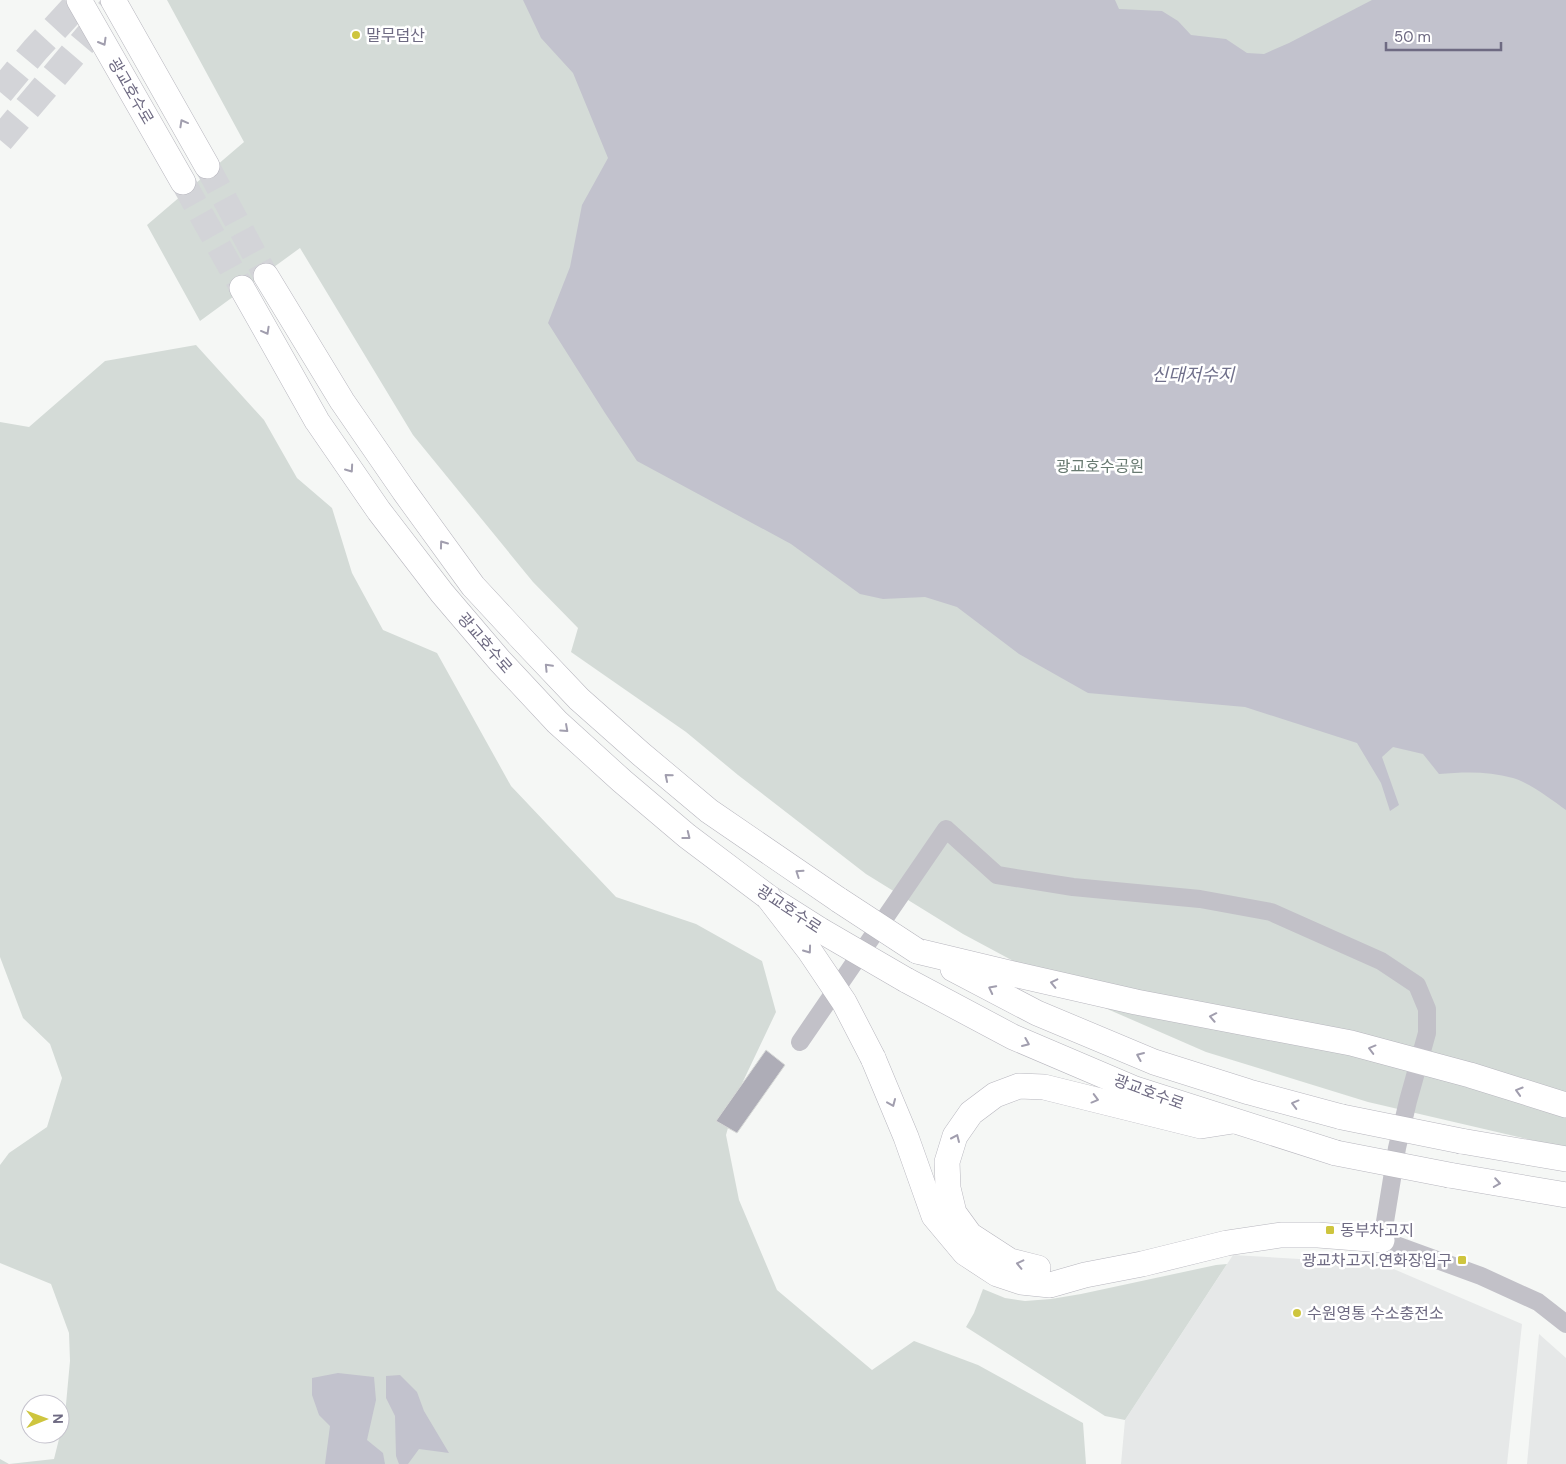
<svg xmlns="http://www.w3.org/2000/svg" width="1566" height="1464" viewBox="0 0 1566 1464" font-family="'DM Sans','Noto Sans KR',sans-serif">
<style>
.built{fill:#e6e8e8}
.green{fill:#d4dbd7}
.water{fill:#c2c2cd}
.building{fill:#aeadb7;stroke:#d7d9d7}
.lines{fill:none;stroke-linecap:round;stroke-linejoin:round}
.secondary-tunnel{stroke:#d3d4d8;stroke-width:25;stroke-dasharray:25 12;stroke-linecap:butt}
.highway-tunnel{stroke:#d3d4d8;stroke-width:28;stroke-dasharray:28 14;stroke-linecap:butt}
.secondary-casing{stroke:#b7b6be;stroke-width:26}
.street{stroke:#c2c1c8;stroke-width:18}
.secondary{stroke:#fff;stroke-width:25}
.secondary-bridge-casing{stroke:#b7b6be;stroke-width:26;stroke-linecap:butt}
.secondary-bridge{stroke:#fff;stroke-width:25}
.oneway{stroke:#a19eae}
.poi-dot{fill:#cec53e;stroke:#fff;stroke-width:2}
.labels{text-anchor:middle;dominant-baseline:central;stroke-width:5;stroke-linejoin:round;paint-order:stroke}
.poi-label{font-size:16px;fill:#6e6a82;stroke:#fff;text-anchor:start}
.street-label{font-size:16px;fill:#6e6a82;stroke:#fff}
.park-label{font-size:16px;fill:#687a71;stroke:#fff}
.water-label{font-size:18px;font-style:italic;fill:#70708b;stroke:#fff}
</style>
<rect width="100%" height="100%" fill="#f5f7f5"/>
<g class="built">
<polygon points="1233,1255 1382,1264 1522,1324 1507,1464 1121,1464 1125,1420"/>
<polygon points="1539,1334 1566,1358 1566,1464 1527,1464"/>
</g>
<g class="green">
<polygon points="167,0 1566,0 1566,1148 1368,1102 1206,1052 1082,998 963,934 866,874 738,775 686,732 571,652 578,628 533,582 413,435 300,248 200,321 147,225 244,142"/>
<polygon points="196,345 264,420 297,478 332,508 352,573 383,630 437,653 511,786 616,897 696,924 762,961 776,1012 738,1092 726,1135 739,1200 777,1290 872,1370 914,1341 978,1365 1083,1423 1086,1464 0,1464 0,1459 9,1464 54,1459 65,1415 70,1361 69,1333 51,1284 0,1263 0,1165 9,1153 47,1127 62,1078 50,1044 23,1018 0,957 0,422 29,427 105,361"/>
<polygon points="1227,1264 1125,1420 1105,1416 966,1327 974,1313 983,1289 1005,1298 1025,1301 1051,1299 1081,1294 1216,1265"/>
</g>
<g class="water">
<path d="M 523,0 L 1115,0 L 1119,9 L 1162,11 L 1178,21 L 1191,35 L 1226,39 L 1247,53 L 1264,54 L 1289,43 L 1372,0 L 1566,0 L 1566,810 C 1551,799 1530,783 1513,778 C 1488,771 1464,772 1439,774 L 1423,754 L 1393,747 L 1382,757 L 1399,805 L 1390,811 L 1381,783 L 1357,743 L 1245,707 L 1088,693 L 1019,654 L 957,607 L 925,597 L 883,599 L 860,594 L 791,544 L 637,461 L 605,413 L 548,323 L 570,267 L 582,205 L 608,158 L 573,73 L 541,38 Z"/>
<polygon points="338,1373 374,1377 376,1400 367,1440 383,1453 385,1464 325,1464 330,1426 319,1415 312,1395 312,1378"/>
<polygon points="400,1375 417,1392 424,1411 449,1453 419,1449 408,1464 399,1464 396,1456 395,1416 386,1398 386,1376"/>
</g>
<polygon class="building" points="766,1050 785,1065 737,1133 716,1121"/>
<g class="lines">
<g class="secondary-tunnel">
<polyline points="207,166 266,276"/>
<polyline points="183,182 242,288"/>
</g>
<g class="highway-tunnel">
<polyline points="0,92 35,50 81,0"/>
<polyline points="0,140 119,0"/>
</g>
<g class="secondary-casing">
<g id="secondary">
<polyline points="79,0 183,182"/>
<polyline points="113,0 207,166"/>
<polyline points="266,276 342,401 404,491 473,586 524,641 579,699 641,754 709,811 839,900"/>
<polyline points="242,288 317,421 379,511 442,593 500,661 557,722 622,781 687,836 768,897 820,930"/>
<polyline points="917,951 1013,974 1136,1002 1351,1043 1470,1075 1566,1105"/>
<polyline points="953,969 1037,1013 1154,1062 1249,1092 1342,1117"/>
<polyline points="906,980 1013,1037 1135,1089 1336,1153"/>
<polyline points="873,1058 906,1137 934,1216 965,1253 997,1274 1021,1282 1050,1285 1085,1275 1142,1264 1227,1243 1281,1235 1318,1235 1382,1240"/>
<polyline points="1461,1141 1566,1159"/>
<polyline points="1449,1175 1566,1195"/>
<polyline points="1038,1268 1010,1261 970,1235 954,1213 948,1188 947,1162 955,1136 971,1113 995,1095 1019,1086 1044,1087 1201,1126 1233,1121"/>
</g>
</g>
<polyline class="street" points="800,1042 946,829 997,875 1073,887 1200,899 1271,912 1381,961 1417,985 1427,1009 1427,1033 1408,1101 1397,1148 1382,1240 1481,1276 1538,1302 1566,1324"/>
<use href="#secondary" class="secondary"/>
<g class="secondary-bridge-casing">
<g id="secondary-bridge">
<polyline points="768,897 809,950 844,1002 873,1058"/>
<polyline points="839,900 917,951"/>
<polyline points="820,930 906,980"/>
<polyline points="1342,1117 1461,1141"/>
<polyline points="1336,1153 1449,1175"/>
</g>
</g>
<use href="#secondary-bridge" class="secondary-bridge"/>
</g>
<defs><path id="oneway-chevron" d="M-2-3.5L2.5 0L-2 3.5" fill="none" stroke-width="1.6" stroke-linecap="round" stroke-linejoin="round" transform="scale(1.25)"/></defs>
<g class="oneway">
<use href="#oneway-chevron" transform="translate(103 42) rotate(60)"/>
<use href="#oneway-chevron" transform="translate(183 123) rotate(-119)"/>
<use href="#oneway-chevron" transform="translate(266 331) rotate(61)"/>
<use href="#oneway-chevron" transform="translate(350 469) rotate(55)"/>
<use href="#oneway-chevron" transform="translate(443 544) rotate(-126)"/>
<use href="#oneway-chevron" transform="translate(548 667) rotate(-134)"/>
<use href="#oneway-chevron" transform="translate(565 729) rotate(42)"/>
<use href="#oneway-chevron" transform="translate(668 777) rotate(-140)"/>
<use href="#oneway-chevron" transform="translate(687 836) rotate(38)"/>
<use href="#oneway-chevron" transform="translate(799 873) rotate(-146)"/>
<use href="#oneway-chevron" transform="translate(808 950) rotate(54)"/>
<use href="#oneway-chevron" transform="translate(1054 983) rotate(-167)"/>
<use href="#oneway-chevron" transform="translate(992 989) rotate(-153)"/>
<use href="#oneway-chevron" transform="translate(1213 1017) rotate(-169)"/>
<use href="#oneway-chevron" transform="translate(1026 1043) rotate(23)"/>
<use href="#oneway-chevron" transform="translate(1372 1049) rotate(-165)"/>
<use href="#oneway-chevron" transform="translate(1140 1056) rotate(-157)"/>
<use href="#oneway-chevron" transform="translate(1519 1091) rotate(-163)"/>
<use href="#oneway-chevron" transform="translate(1095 1099) rotate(15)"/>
<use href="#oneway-chevron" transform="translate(892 1103) rotate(67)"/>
<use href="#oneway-chevron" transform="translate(1295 1104) rotate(-165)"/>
<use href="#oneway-chevron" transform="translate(956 1138) rotate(-66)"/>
<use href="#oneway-chevron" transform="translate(1497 1183) rotate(9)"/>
<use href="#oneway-chevron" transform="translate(1020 1264) rotate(-167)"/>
</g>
<g class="poi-dot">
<circle cx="356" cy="35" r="5"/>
<rect x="1325" y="1225" width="10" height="10" rx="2.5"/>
<rect x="1457" y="1255" width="10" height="10" rx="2.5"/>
<circle cx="1297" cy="1313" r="5"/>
</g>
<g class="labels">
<g class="poi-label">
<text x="366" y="35">말무덤산</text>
<text x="1340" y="1230">동부차고지</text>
<text x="1452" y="1260" text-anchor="end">광교차고지.연화장입구</text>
<text x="1307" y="1313">수원영통 수소충전소</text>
</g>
<g class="street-label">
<text transform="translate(131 91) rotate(60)">광교호수로</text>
<text transform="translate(485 643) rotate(49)">광교호수로</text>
<text transform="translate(789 909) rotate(33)">광교호수로</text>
<text transform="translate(1149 1092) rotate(20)">광교호수로</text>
</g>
<g class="park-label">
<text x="1100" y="466">광교호수공원</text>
</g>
<g class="water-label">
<text x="1193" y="375">신대저수지</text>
</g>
</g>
<g transform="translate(45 1419) rotate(89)"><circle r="24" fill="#ffffff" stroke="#c5c3cd"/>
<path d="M0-4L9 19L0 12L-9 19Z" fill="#cec53e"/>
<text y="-8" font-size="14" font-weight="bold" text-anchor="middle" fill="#6e6a82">N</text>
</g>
<path d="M1386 42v8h115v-8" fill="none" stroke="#6e6a82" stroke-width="2.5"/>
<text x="1394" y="42" font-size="15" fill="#6e6a82" stroke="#ffffff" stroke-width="4" paint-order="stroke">50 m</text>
</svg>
